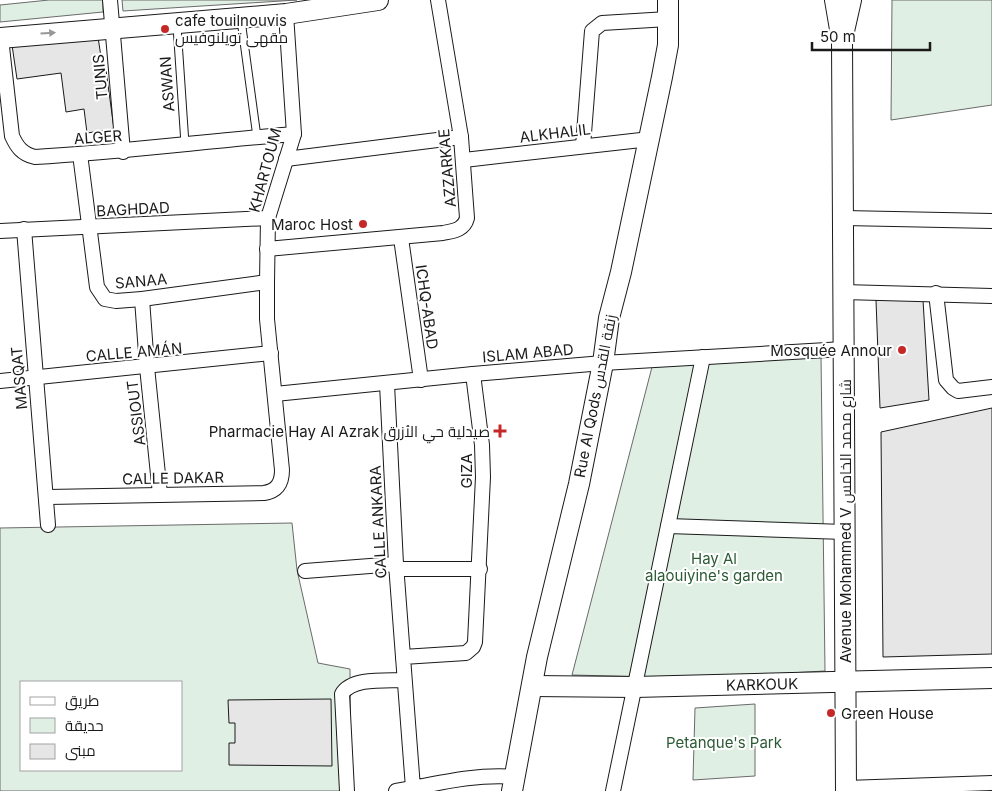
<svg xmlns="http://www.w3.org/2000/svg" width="992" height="791" viewBox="0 0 992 791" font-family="Inter,Cairo,sans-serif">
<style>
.green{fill:#e0efe3;stroke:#6a6a6a;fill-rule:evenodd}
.building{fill:#e6e6e6;stroke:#1a1a1a}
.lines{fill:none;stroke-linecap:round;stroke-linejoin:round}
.lane-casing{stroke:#1a1a1a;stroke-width:9}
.street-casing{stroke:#1a1a1a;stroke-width:16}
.secondary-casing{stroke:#1a1a1a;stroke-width:22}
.lane{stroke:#fff;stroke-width:7}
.street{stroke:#fff;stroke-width:14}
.secondary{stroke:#fff;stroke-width:20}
.oneway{fill:#989898}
.poi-dot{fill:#c62828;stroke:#fff;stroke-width:2}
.labels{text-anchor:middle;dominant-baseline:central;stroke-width:4;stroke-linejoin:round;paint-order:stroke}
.poi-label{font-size:15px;fill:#1a1a1a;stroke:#fff;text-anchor:end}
.street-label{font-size:15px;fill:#1a1a1a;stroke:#fff}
.park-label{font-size:15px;fill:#2b5a34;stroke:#fff}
</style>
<rect width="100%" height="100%" fill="#fff"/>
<g class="green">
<polygon points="49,0 103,0 103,12 0,22 0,5"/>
<polygon points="122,0 297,0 123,11"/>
<polygon points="892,0 992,0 992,105 891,120"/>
<polygon points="821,356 825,671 697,678 572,675 652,367"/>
<path d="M 292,523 L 297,570 L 318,663 L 350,669 L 351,791 L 0,791 L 0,528 ZM 21,682 L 181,682 L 181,770 L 21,770 Z"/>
<polygon points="755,704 755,776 693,780 695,708"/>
</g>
<g class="building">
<polygon points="98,37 103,70 106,70 114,129 87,133 84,109 66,112 61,73 17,79 12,45"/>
<polygon points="876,300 923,300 929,400 880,408"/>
<polygon points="992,408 992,654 883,657 881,432"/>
<polygon points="331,699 332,766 229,765 229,743 235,743 235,723 229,723 228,700"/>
</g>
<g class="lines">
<g class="lane-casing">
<g id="lane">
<polyline points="241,20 257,137"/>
<polyline points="177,26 185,144"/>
</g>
</g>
<g class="street-casing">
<g id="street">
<polyline points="110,0 123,152"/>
<path d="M 1,38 L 12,136 C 17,147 22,154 35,157 C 122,152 207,141 294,134"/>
<polyline points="583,146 592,31 602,23 668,19"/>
<polyline points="80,154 97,287 105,299 116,301 142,299 267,282"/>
<polyline points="286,159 461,137"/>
<polyline points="464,160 650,139"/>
<polyline points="844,218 992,221"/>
<polyline points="24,229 48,525"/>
<polyline points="0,231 268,218"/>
<polyline points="401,238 421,380"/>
<path d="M 267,249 L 443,233 C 453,231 464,230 467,218 L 461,137 L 438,0"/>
<polyline points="843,292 992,296"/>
<polyline points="936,293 946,380 953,388 958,391 992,387"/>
<polyline points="142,299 147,367 160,494"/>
<path d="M 473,374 L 482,445 L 483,477 L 475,642 L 473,647 L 466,653 L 403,657 L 413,788 C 448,781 480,774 516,777"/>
<polyline points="0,381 271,353"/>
<polyline points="387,384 396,564 403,657"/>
<polyline points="275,394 473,374 603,363 844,349"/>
<path d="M 48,497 L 264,493 C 277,491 282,483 282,470 L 267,319 L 267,282 L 268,218 L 294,134 L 286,14"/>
<polyline points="668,526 845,532"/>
<polyline points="396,569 480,569"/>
<polyline points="305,571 396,564"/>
<polyline points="846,788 992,783"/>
<path d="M 347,791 L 342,694 C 352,677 387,681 404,680"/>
<polyline points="396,791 413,788"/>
<polyline points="613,791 703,357"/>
</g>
</g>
<g class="secondary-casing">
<g id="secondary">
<polyline points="835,0 842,41 846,791"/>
<polyline points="844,31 851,0"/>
<polyline points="0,38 286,14 378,0"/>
<path id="s1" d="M 532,686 L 635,687 L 992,678"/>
<polyline points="512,791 537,657 579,484 603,363 609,318 621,272 662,77 668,45 668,0"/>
</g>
</g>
<use href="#lane" class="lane"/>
<use href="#street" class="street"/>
<use href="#secondary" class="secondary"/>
</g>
<defs><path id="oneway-solid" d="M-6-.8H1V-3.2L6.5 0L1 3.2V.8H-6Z" transform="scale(1.25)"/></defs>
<use class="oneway" href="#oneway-solid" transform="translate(48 33) rotate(-4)"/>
<g class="poi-dot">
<circle cx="165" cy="29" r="5"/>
<circle cx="363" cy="224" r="5"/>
<circle cx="902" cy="350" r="5"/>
<path d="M497.5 423.5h5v5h5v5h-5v5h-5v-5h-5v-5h5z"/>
<circle cx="831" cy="713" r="5"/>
</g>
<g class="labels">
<g class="poi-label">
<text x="175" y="20" text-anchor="start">cafe touilnouvis<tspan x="175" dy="17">مقهى تويلنوفيس</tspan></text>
<text x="353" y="224">Maroc Host</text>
<text x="892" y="350">Mosquée Annour</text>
<text x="490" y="431">Pharmacie Hay Al Azrak صيدلية حي الأزرق</text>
<text x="841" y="713" text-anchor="start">Green House</text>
</g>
<g class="street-label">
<text transform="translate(100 77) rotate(-95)">TUNIS</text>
<text transform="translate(167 84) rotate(-94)">ASWAN</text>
<text transform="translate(555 133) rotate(-7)">ALKHALIL</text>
<text transform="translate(98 137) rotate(-4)">ALGER</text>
<text transform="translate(447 168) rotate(-95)">AZZARKAE</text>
<text transform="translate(265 170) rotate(-75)">KHARTOUM</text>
<text transform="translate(133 209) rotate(-3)">BAGHDAD</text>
<text transform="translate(141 281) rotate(-5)">SANAA</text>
<text transform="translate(427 307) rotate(82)">ICHQ-ABAD</text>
<text transform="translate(134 352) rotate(-5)">CALLE AMÁN</text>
<text transform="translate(528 353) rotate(-5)">ISLAM ABAD</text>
<text transform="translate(19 378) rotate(-95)">MASQAT</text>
<text transform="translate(595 396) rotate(-79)">Rue Al Qods زنقة القدس</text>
<text transform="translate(136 413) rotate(-97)">ASSIOUT</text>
<text transform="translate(466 471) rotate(-90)">GIZA</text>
<text transform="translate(173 478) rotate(-1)">CALLE DAKAR</text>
<text transform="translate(845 521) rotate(-90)">Avenue Mohammed V شارع محمد الخامس</text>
<text transform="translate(378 522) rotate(-93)">CALLE ANKARA</text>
<text stroke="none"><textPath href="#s1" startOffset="230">KARKOUK</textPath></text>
</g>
<g class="park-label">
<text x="714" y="558">Hay Al<tspan x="714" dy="17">alaouiyine's garden</tspan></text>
<text x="724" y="742">Petanque's Park</text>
</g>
</g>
<rect x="20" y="681" width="162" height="90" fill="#ffffff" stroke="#a3a3a3"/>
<rect x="30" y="697" width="25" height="8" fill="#ffffff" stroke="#a3a3a3"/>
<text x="65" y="706" font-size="15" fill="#1a1a1a">طريق</text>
<rect x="30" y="718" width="25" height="15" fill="#e0efe3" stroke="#a3a3a3"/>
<text x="65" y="731" font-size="15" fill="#1a1a1a">حديقة</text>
<rect x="30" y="744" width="25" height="15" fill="#e6e6e6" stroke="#a3a3a3"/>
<text x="65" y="756" font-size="15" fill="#1a1a1a">مبنى</text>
<path d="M812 42v8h118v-8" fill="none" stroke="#1a1a1a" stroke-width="2.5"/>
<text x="820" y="42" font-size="15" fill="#1a1a1a" stroke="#ffffff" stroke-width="4" paint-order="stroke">50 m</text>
</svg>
